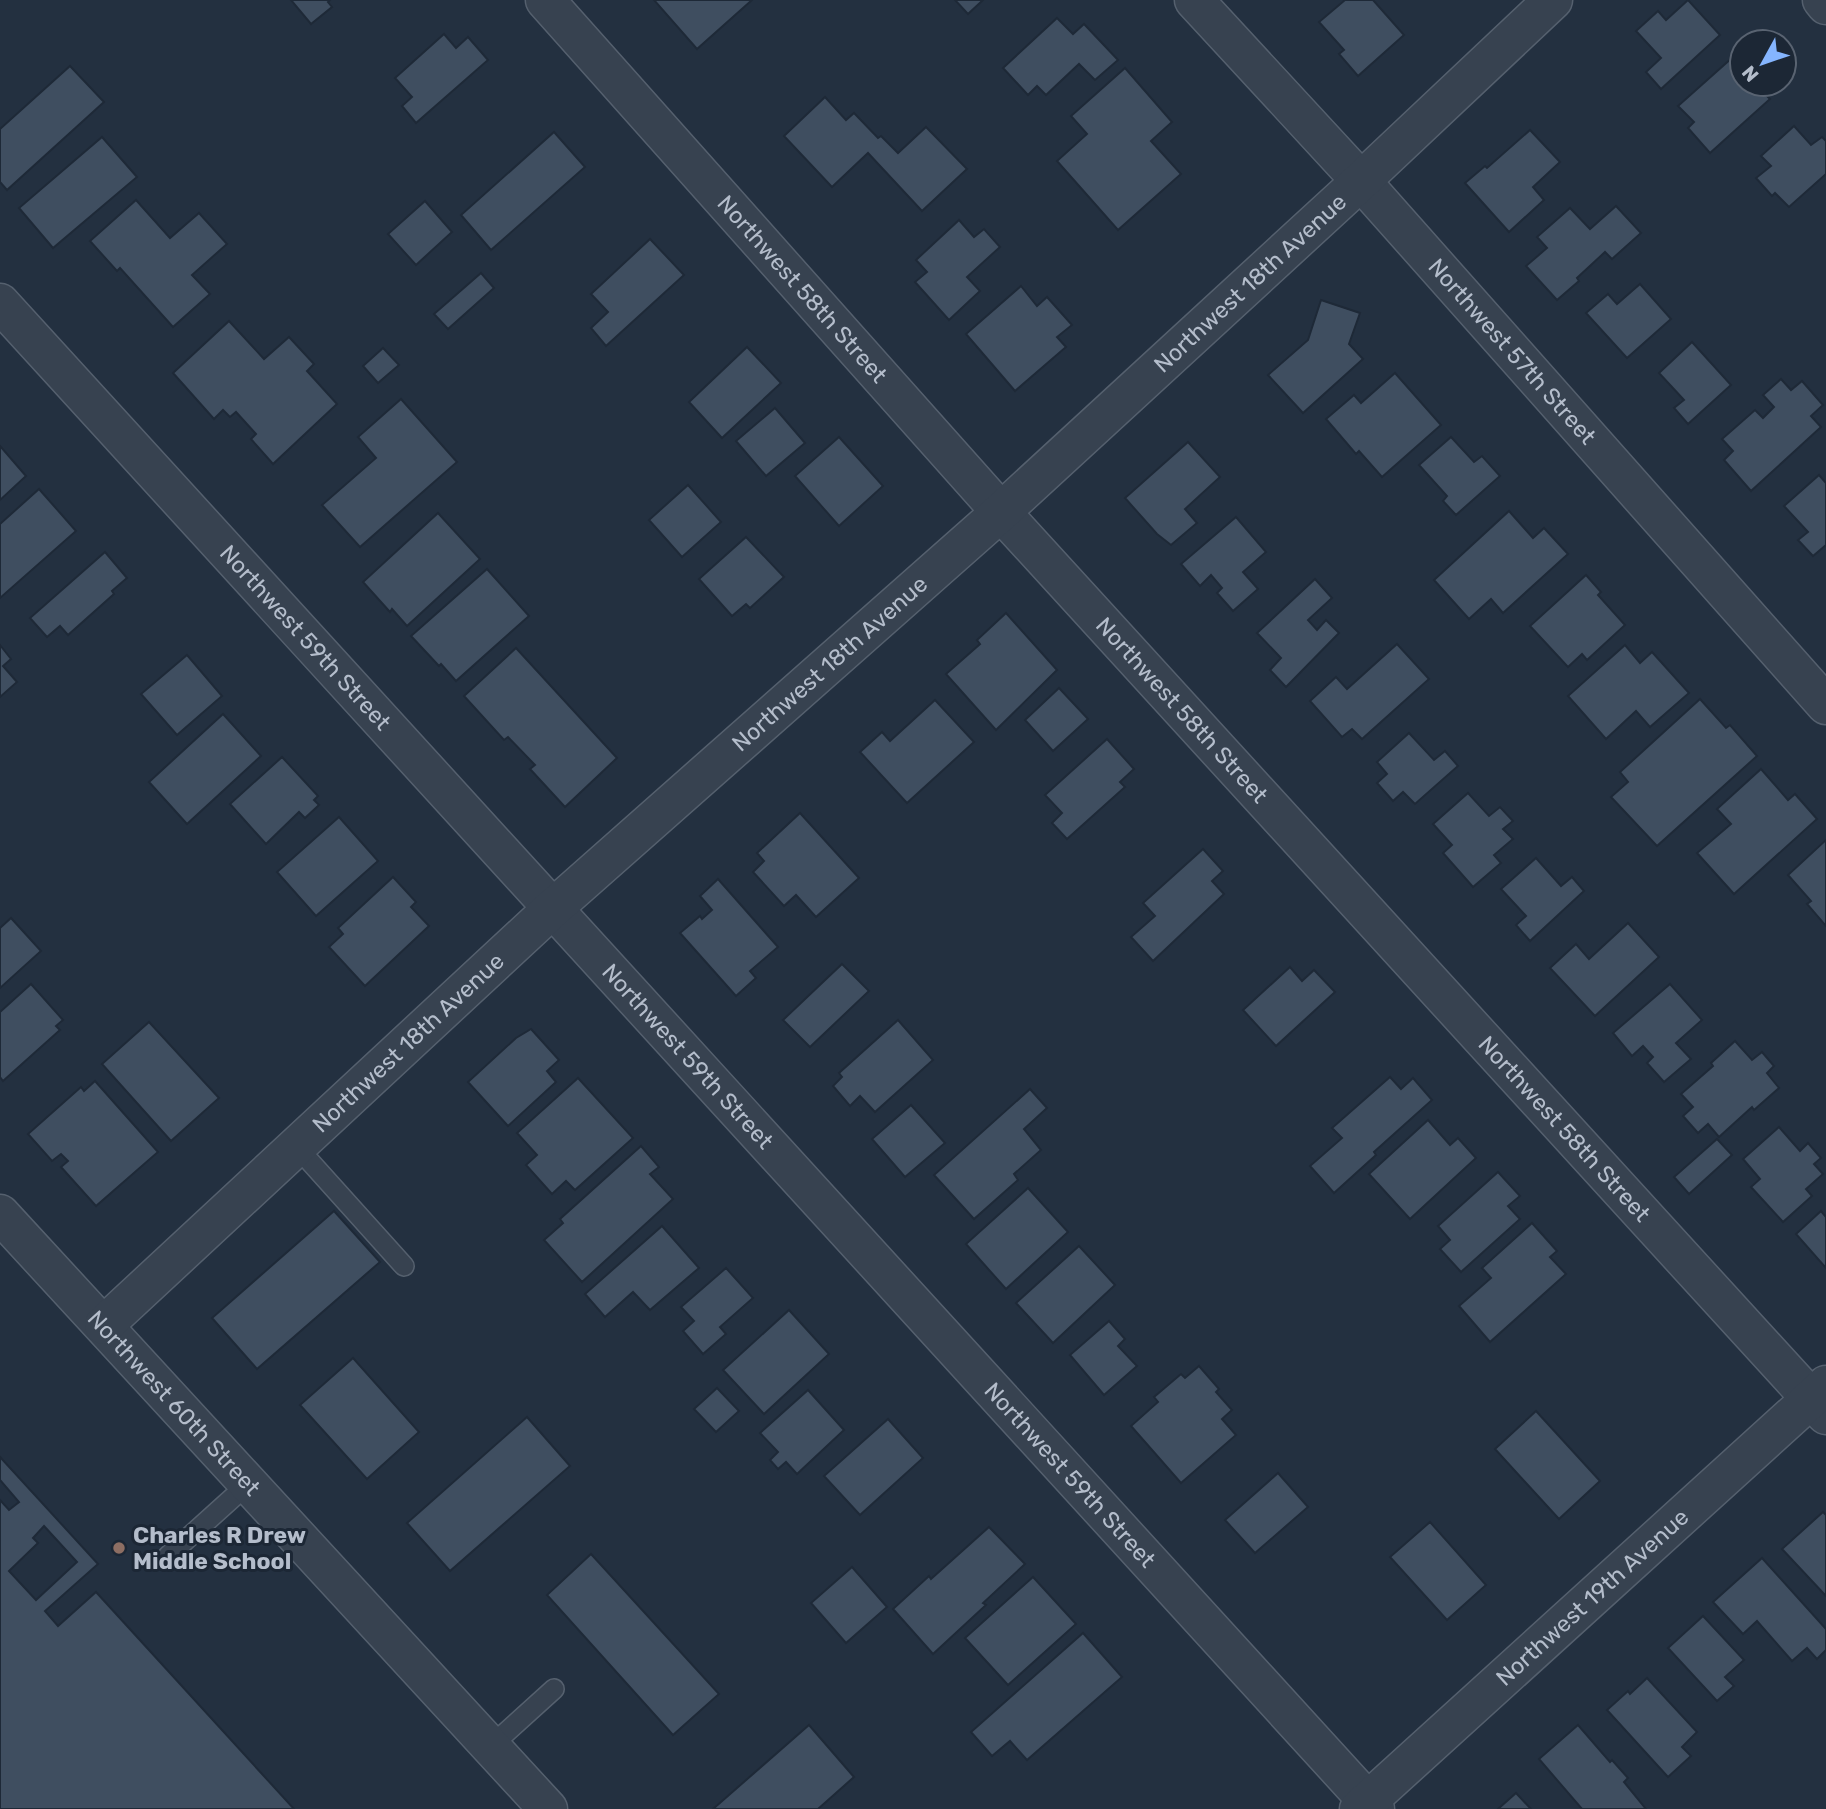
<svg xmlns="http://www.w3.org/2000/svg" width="1826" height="1809" viewBox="0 0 1826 1809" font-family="Rubik,sans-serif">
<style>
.building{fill:#3f4e60;stroke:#1e2937;stroke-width:2;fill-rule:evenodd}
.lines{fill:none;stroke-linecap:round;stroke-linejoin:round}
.lane-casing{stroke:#55606e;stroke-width:22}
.street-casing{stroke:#55606e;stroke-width:41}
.lane{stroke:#374250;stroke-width:19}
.street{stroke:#374250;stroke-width:38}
.education-dot{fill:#8d6e63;stroke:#1c2735;stroke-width:2.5}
.labels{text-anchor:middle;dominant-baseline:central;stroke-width:6;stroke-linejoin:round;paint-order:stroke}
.street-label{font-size:23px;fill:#b4bdcb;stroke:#1c2735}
.poi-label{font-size:23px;font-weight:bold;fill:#b4bdcb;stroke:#1c2735;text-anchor:start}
</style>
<rect width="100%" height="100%" fill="#233040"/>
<g class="building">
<polygon points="291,0 330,0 328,2 332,7 311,24"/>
<polygon points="654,0 752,0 697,49"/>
<polygon points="955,0 983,0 968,14"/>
<polygon points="1345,0 1373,0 1404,35 1358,76 1339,54 1344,50 1319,22"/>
<polygon points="1688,0 1720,35 1661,89 1646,72 1661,58 1636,31 1658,11 1666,20"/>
<polygon points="1057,18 1073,34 1084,24 1118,60 1095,80 1079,64 1046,95 1037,86 1028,95 1003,68"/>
<polygon points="444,34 456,48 468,37 488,60 416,123 402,106 412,97 395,78"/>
<polygon points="1733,57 1742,68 1742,84 1773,84 1777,88 1767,96 1770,99 1710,153 1688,128 1694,122 1678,106"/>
<polygon points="70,66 104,102 7,190 0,182 0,129"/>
<polygon points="1125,68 1172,122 1151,141 1181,174 1118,230 1057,161 1087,134 1071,116"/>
<polygon points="825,97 846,120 854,113 878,138 881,136 898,153 926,127 967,169 922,211 868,153 832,187 784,136"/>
<polygon points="1794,126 1811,145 1822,137 1826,141 1826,174 1789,207 1775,193 1772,196 1756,178 1771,166 1761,156"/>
<polygon points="1530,130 1560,162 1533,187 1544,200 1509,232 1465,183 1485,166 1487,168"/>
<polygon points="554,132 585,167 491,250 461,215"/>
<polygon points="102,137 137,177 53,248 19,208"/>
<polygon points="136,200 170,238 199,213 227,244 192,275 210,294 173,327 120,268 117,271 90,241"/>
<polygon points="425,201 452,232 416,265 388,234"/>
<polygon points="1616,206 1641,233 1612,259 1605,252 1577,278 1579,281 1557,300 1526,266 1547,248 1537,237 1570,208 1590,229"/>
<polygon points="959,220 974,237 984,229 1000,247 967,277 980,291 949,320 915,282 927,272 916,260"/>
<polygon points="650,239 684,275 606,346 591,328 608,312 591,294"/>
<polygon points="481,273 494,288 448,329 434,314"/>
<polygon points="1640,284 1671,319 1627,358 1586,313 1608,294 1617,304"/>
<polygon points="1021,286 1037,306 1047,297 1072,325 1057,337 1066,347 1015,391 966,334"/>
<polygon points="1321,300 1360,313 1349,344 1363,359 1303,413 1268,375 1308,340"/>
<polygon points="229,321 264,359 289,337 314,364 307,371 337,404 273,464 251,439 256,434 236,412 230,417 223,410 214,419 173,373"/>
<polygon points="1692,342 1731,385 1688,424 1674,408 1684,400 1659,373"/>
<polygon points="747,347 781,383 722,438 689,402"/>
<polygon points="383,348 399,365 378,383 363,366"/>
<polygon points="1395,373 1441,425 1382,477 1359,451 1356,454 1326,419 1354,395 1361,403"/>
<polygon points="1781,379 1791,390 1802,381 1823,405 1811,416 1821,427 1751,491 1724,460 1733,451 1722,439 1755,410 1763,418 1774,407 1763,395"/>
<polygon points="401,399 457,462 360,547 322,505 376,458 358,437"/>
<polygon points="775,408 805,443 766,476 736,441"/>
<polygon points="839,437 883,486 839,526 795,476"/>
<polygon points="1451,437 1474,462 1482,456 1500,476 1456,515 1443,501 1447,496 1419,465"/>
<polygon points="1188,442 1220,477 1185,509 1197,523 1171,545 1157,534 1125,498"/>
<polygon points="0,446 26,476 0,500"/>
<polygon points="1819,475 1826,483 1826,545 1813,556 1798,540 1808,532 1784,506"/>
<polygon points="688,485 721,522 682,557 649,520"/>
<polygon points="39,489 76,531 0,598 0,524"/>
<polygon points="1509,511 1533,538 1544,528 1568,554 1503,613 1491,599 1469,619 1434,580"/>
<polygon points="438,513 480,559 407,626 392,609 390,612 363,582"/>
<polygon points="1236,517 1266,552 1243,572 1258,589 1233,611 1217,593 1222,588 1211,575 1200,586 1181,564"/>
<polygon points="746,537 784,577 750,608 746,604 732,616 699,579"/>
<polygon points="105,552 127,578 112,591 114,594 68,635 60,626 47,637 30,618"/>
<polygon points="487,569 529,616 456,681 441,664 439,666 411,636"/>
<polygon points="1586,575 1601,592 1598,595 1625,625 1587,660 1582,654 1568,667 1530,626"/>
<polygon points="1315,579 1332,598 1308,620 1317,630 1326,620 1339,633 1286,687 1270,670 1281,658 1257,633"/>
<polygon points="1006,613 1057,670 996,730 946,674 980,644 977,640"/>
<polygon points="1397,644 1429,679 1362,739 1352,729 1342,737 1310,701 1336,677 1347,689"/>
<polygon points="0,645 11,659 3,666 17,682 0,697"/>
<polygon points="1625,645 1640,663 1652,652 1689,693 1650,727 1636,711 1606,739 1568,696"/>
<polygon points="516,648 617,758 565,807 530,769 535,765 508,737 504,740 464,696"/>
<polygon points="187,655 222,696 177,735 141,694"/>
<polygon points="1059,688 1088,719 1053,751 1025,720"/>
<polygon points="1700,699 1726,728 1730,725 1757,756 1657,846 1611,797 1628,782 1620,772"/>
<polygon points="935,700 974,742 907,803 860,752 882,732 890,741"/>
<polygon points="223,714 261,756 187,824 149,782"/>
<polygon points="1409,733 1434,760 1445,751 1458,766 1415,804 1403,792 1393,801 1377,783 1387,774 1377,762"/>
<polygon points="1107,739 1134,769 1120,782 1125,787 1067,839 1052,823 1062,813 1045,795"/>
<polygon points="282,757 318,796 314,800 319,805 305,818 299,812 266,844 230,804"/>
<polygon points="1761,769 1788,800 1795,794 1817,819 1734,894 1697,853 1731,824 1717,809"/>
<polygon points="1468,793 1489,816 1500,807 1513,821 1503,829 1513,839 1494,855 1501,863 1473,887 1443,853 1452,845 1433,824"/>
<polygon points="800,813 859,878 816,917 796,895 784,906 753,872 764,861 757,853"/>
<polygon points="339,817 378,861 316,916 277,872"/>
<polygon points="1826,840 1826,926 1807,904 1811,901 1788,875"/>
<polygon points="1203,849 1223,871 1212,881 1224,894 1153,961 1131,937 1155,916 1143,903"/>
<polygon points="1536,858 1561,886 1572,877 1584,891 1530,941 1516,925 1526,916 1501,889"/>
<polygon points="393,877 416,902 411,907 429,926 365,986 329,947 343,934 338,928"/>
<polygon points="718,879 778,947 750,971 756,978 736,996 680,933 700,916 702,919 712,910 700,896"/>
<polygon points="11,918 41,951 0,988 0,928"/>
<polygon points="1628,923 1659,957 1595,1016 1550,968 1576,944 1589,959"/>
<polygon points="842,964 869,991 810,1047 783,1020"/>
<polygon points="1290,967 1302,981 1314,970 1335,992 1276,1046 1243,1010"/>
<polygon points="31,984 63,1020 56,1026 60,1030 3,1081 0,1077 0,1012"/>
<polygon points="1670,984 1702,1020 1676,1043 1691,1059 1664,1082 1647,1063 1653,1057 1643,1046 1632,1056 1613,1033"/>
<polygon points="898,1020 933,1060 875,1112 860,1096 850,1106 833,1086 842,1077 839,1073"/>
<polygon points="149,1022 219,1098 171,1141 102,1064"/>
<polygon points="531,1029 559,1060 547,1071 556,1082 508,1126 468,1082 516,1038"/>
<polygon points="1735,1041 1752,1060 1762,1052 1774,1066 1767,1073 1779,1088 1754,1110 1752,1107 1719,1137 1708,1124 1698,1133 1683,1116 1693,1107 1681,1094 1713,1066 1711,1063"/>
<polygon points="1390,1077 1401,1089 1413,1078 1432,1100 1374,1152 1376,1155 1334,1193 1310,1166 1342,1138 1332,1128"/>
<polygon points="578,1078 633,1138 575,1190 566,1181 552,1194 526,1165 537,1155 517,1133"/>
<polygon points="95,1081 158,1152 96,1206 61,1167 68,1161 61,1154 52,1161 28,1134 81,1087 84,1091"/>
<polygon points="1030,1089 1047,1108 1024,1129 1041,1150 1014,1174 1018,1180 974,1219 934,1175"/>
<polygon points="911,1105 945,1143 905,1177 872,1139"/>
<polygon points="1428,1120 1450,1145 1458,1138 1476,1158 1410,1219 1369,1174"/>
<polygon points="1779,1127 1800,1151 1808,1143 1821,1158 1814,1164 1823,1174 1806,1189 1812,1196 1783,1222 1751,1187 1760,1179 1743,1159"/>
<polygon points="1717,1139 1732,1155 1689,1194 1674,1177"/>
<polygon points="641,1146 659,1167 650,1174 673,1199 582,1282 544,1240 563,1223 560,1219"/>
<polygon points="1498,1172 1520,1196 1508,1206 1520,1219 1461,1272 1440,1249 1450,1240 1438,1226"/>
<polygon points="1028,1188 1068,1232 1006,1289 966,1244"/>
<polygon points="334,1211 380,1262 257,1369 212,1318"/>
<polygon points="1821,1211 1826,1217 1826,1268 1796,1234"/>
<polygon points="1532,1223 1557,1251 1550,1257 1566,1274 1490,1342 1459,1306 1491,1278 1482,1268"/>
<polygon points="662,1226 699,1268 650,1310 633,1292 605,1317 585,1294"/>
<polygon points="1079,1246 1115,1285 1053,1343 1016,1303"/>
<polygon points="726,1268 753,1298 720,1327 726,1334 703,1354 683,1331 694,1321 681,1307"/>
<polygon points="789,1310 829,1354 764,1414 723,1370"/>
<polygon points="1109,1321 1125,1339 1118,1346 1137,1366 1104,1395 1070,1355"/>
<polygon points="353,1358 419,1432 367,1479 300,1405"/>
<polygon points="1199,1366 1219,1389 1216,1392 1232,1410 1222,1419 1236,1435 1181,1483 1131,1426 1158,1402 1154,1397 1181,1374 1185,1378"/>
<polygon points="717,1388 739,1411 716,1432 694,1409"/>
<polygon points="808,1390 844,1430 797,1474 786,1462 778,1469 770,1460 778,1452 760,1433"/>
<polygon points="1536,1411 1600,1481 1559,1519 1495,1449"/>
<polygon points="527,1417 570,1466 450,1571 407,1523"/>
<polygon points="888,1419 923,1458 860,1515 824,1476"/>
<path d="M 0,1457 L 98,1564 L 45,1611 L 58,1626 L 96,1592 L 294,1809 L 0,1809 L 0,1500 L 9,1510 L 19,1502 L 0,1480 ZM 44,1526 L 77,1562 L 36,1600 L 9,1571 L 38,1543 L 33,1538 Z"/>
<polygon points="1278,1473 1308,1507 1255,1553 1225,1520"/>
<polygon points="1823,1512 1826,1515 1826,1596 1782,1549"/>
<polygon points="1430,1522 1486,1585 1447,1620 1390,1557"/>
<polygon points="989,1527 1025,1564 983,1603 986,1605 933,1654 893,1609 929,1576 931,1579"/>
<polygon points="591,1554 719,1694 673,1735 547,1595"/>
<polygon points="1762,1558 1826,1629 1826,1650 1817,1659 1807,1648 1792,1661 1757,1621 1743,1634 1713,1602"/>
<polygon points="852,1567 887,1607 846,1643 811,1603"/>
<polygon points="1033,1577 1076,1624 1008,1685 965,1638"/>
<polygon points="1703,1616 1744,1660 1725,1677 1734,1686 1717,1701 1668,1648"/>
<polygon points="1083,1633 1122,1677 1027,1760 1010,1741 992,1756 971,1732"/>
<polygon points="1647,1678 1697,1732 1682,1747 1691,1756 1668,1777 1607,1710 1628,1691 1630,1694"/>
<polygon points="809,1725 854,1777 818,1809 713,1809"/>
<polygon points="1578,1725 1610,1762 1612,1760 1628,1778 1624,1782 1646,1809 1582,1809 1539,1759"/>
<polygon points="1516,1793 1531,1809 1498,1809"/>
</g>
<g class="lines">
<g class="lane-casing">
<g id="lane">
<polyline points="296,1146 404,1266"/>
<polyline points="168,1556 249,1483"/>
<polyline points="491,1746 554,1689"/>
</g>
</g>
<g class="street-casing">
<g id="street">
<path id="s1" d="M 545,0 L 1001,512 L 1826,1415"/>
<path id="s2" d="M 1194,0 L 1361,181 L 1826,705"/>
<polyline points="1822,0 1826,5"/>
<path id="s3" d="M 0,303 L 1375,1809"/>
<path id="s4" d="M 0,1214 L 548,1809"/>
<path id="s5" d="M 104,1325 L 552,909 L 1001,512 L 1361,181 L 1553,0"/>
<path id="s6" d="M 1359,1809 L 1826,1385"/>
</g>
</g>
<use href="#lane" class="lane"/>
<use href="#street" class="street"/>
</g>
<circle class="education-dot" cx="119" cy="1548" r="7"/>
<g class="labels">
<g class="street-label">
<text stroke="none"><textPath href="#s5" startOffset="1549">Northwest 18th Avenue</textPath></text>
<text stroke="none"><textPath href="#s1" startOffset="387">Northwest 58th Street</textPath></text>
<text stroke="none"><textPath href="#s2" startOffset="474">Northwest 57th Street</textPath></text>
<text stroke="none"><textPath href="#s3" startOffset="453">Northwest 59th Street</textPath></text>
<text stroke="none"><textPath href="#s5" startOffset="982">Northwest 18th Avenue</textPath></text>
<text stroke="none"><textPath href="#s1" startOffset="954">Northwest 58th Street</textPath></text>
<text stroke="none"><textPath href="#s5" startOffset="415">Northwest 18th Avenue</textPath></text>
<text stroke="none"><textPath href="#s3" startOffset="1020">Northwest 59th Street</textPath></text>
<text stroke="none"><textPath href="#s1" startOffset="1521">Northwest 58th Street</textPath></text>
<text stroke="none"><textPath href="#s4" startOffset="257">Northwest 60th Street</textPath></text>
<text stroke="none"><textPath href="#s3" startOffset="1587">Northwest 59th Street</textPath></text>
<text stroke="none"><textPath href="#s6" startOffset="315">Northwest 19th Avenue</textPath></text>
</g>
<g class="poi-label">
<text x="133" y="1535">Charles R Drew<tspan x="133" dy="26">Middle School</tspan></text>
</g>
</g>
<g transform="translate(1763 63) rotate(230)"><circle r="33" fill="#1c2735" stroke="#596371" stroke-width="2"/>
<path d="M0-5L12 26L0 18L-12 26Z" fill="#85b5fe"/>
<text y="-10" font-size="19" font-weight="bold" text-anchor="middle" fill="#b4bdcb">N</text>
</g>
</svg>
